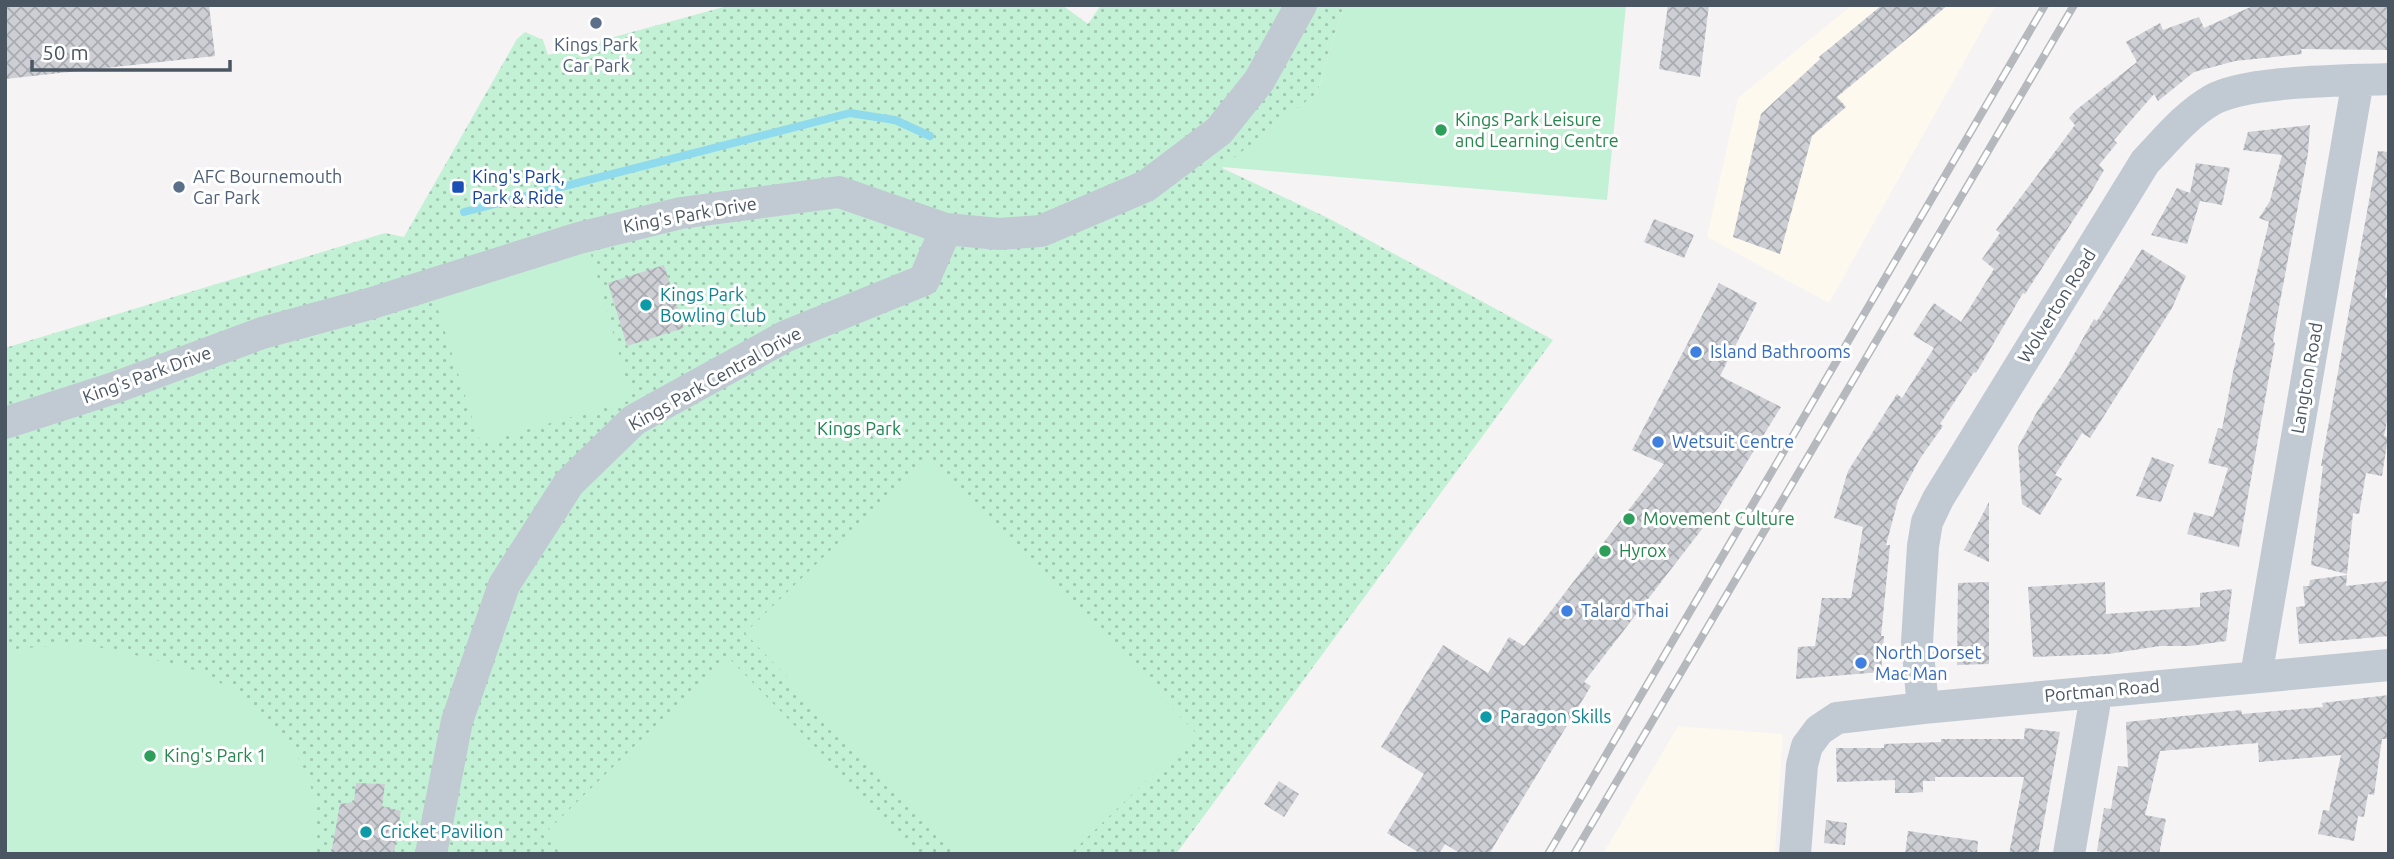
<svg xmlns="http://www.w3.org/2000/svg" width="2394" height="859" viewBox="0 0 2394 859" font-family="Ubuntu,sans-serif">
<defs>
<pattern id="park-dots" width="8" height="8" patternUnits="userSpaceOnUse" patternTransform="scale(1.75)"><rect width="8" height="8" fill="#c3f1d5"/><path d="M2 2h.1M6 6h.1" fill="none" stroke="#a0c6b0" stroke-width="1.8" stroke-linecap="round"/></pattern>
<pattern id="building-cross-hatch" width="8" height="8" patternUnits="userSpaceOnUse" patternTransform="scale(1.75)"><rect width="8" height="8" fill="#cdcfd5"/><path d="M0 0l8 8M0 8l8-8" fill="none" stroke="#a8abb0"/></pattern>
</defs>
<rect width="100%" height="100%" fill="#f5f3f3"/>
<path fill="#fdf9ef" d="M1852 5H1996L1829 303 1707 237 1738 98Z
M1678 726 1783 734 1775 854H1603Z"/>
<path fill="url(#park-dots)" d="M731 5H1062L1088 24 1101 5H1344L1317 93 1222 168 1328 218 1553 340 1176 854H5V348L385 233 404 237 517 39 525 32 543 40 548 55Z"/>
<path fill="#c3f1d5" d="M1344 5H1626L1607 200 1222 167 1317 93Z
M590 251 632 400 480 443 435 300Z
M929 455 1196 733 1070 854H956L745 633Z
M71 644C100 646 127 653 155 660 167 663 180 665 191 669 245 689 304 742 314 800 318 818 315 836 314 854H5V650Z
M727 656 919 854H561L543 835Z"/>
<g fill="none" stroke-linecap="round" stroke-linejoin="round">
<path stroke="#90daee" stroke-width="8" d="M464 212 850 113 895 120 930 136"/>
</g>
<path fill="url(#building-cross-hatch)" d="M5 5H209L215 56 5 79Z
M1668 5H1709L1700 77 1659 69Z
M1882 5H1948L1837 97 1846 107 1812 136 1780 254 1733 237 1761 114 1820 59 1819 57Z
M2255 5H2389V50L2301 49 2302 54 2235 61 2194 72 2158 101 2154 94 2114 140 2117 143 2099 165 2104 170 2089 196 2025 294 2023 293 1976 373 1974 372 1940 424 1943 426 1919 460 1898 500 1886 545H1890L1881 636H1884L1881 672 1796 679 1798 647 1815 646 1822 598H1851L1863 527 1834 518 1848 471 1897 394 1902 398 1934 348 1913 335 1934 303 1961 322 1994 269 1982 259 2000 233 1996 230 2075 125 2069 118 2076 110 2137 62 2126 42 2160 23 2163 30 2199 17 2204 28Z
M2310 125 2308 153 2278 312 2273 342 2275 343 2239 547 2187 534 2194 512 2213 517 2228 468 2208 463 2218 428 2222 429 2233 372 2269 222 2259 218 2270 201 2282 155 2243 150 2248 132Z
M2378 151 2389 152V275L2385 297 2389 298V411L2384 436 2388 437 2382 476 2366 473 2359 514 2353 513 2347 574 2311 565 2323 466H2321Z
M2196 163 2230 168 2222 205 2200 201 2187 244 2151 235 2177 188 2190 193Z
M1654 219 1694 235 1684 258 1644 242Z
M2142 249 2186 276 2172 308 2090 438 2082 433 2055 475 2062 479 2040 515 2022 504 2018 447 2038 410 2064 372 2094 319 2097 321Z
M664 265 684 328 627 346 608 283Z
M1719 283 1757 303 1720 376 1781 407 1719 507 1584 682 1591 686 1489 854H1461L1445 844 1439 854H1421L1387 833 1424 774 1381 747 1443 645 1488 673 1509 637 1524 646 1664 464 1632 450Z
M2152 457 2174 465 2161 502 2136 496Z
M1989 502V562L1964 550Z
M2347 575 2346 586 2389 581V636L2299 644 2296 607 2305 606 2303 586H2309L2310 580Z
M1989 582V664L1957 665 1958 583Z
M2105 582 2106 614 2200 607V593L2232 589 2226 641 2190 646H2160L2108 654 2033 657 2028 587Z
M2389 695V739H2382L2374 795 2368 794 2364 817 2358 816 2354 841 2318 834 2323 810 2329 811 2341 755 2259 762 2258 743 2160 751 2145 815 2166 819 2159 854H2112L2097 851 2104 808 2111 809 2118 766 2128 767 2126 722 2241 710 2242 714 2323 707 2322 703Z
M2025 728 2060 732 2038 854H2009L2024 777H1935V781H1923V792L1911 793H1895V780L1837 782 1836 748H1884V744L1941 742V739H2024Z
M1279 781 1299 794 1284 817 1264 804Z
M356 783 385 784 382 806 401 811 394 854H331L340 804 354 802Z
M1826 820 1847 823 1845 845 1824 843Z
M1908 831 1978 841 1977 854H1905Z"/>
<g fill="none" stroke-linecap="round" stroke-linejoin="round">
<path stroke="#c1cad2" stroke-width="32" d="M5 423 114 388 262 333 369 304 579 238 681 213 839 192 946 229 999 234 1041 231 1146 186 1219 131 1259 81 1301 5
M2256 676 2358 80
M1923 708 1917 642 1923 546 1927 522 1938 499 2145 162C2166 140 2186 115 2212 100 2247 80 2346 81 2389 79
M431 854 457 721 504 585 569 483 634 420 786 336 924 280 946 229
M1795 854 1802 765 1807 746 1819 730 1837 718 1923 708 2389 665
M2069 854 2094 707 2092 692"/>
<g stroke="#b5b8bd" stroke-width="8">
<path id="rail" d="M1548 854 2045 5
M1574 854 2074 5"/>
</g>
<use href="#rail" stroke="#fff" stroke-width="5" stroke-dasharray="16" stroke-linecap="butt"/>
</g>
<g fill="#5c6f8a" stroke="#fff" stroke-width="2.5">
<circle cx="596" cy="23" r="7"/>
<circle cx="179" cy="187" r="7"/>
</g>
<g fill="#2e9e5b" stroke="#fff" stroke-width="2.5">
<circle cx="1441" cy="130" r="7"/>
<circle cx="1629" cy="519" r="7"/>
<circle cx="1605" cy="551" r="7"/>
<circle cx="150" cy="756" r="7"/>
</g>
<rect fill="#1a4fb4" stroke="#fff" stroke-width="2.5" x="451" y="180" width="14" height="14" rx="3.5"/>
<g fill="#0f9aa8" stroke="#fff" stroke-width="2.5">
<circle cx="646" cy="305" r="7"/>
<circle cx="1486" cy="717" r="7"/>
<circle cx="366" cy="832" r="7"/>
</g>
<g fill="#3f7fe0" stroke="#fff" stroke-width="2.5">
<circle cx="1696" cy="352" r="7"/>
<circle cx="1658" cy="442" r="7"/>
<circle cx="1567" cy="611" r="7"/>
<circle cx="1861" cy="663" r="7"/>
</g>
<g text-anchor="middle" stroke-width="6" stroke-linejoin="round" paint-order="stroke">
<g font-size="18" fill="#4e5e75" stroke="#fff">
<text x="596" y="51">Kings Park<tspan x="596" dy="21">Car Park</tspan></text>
<text x="193" y="183" text-anchor="start">AFC Bournemouth<tspan x="193" dy="21">Car Park</tspan></text>
</g>
<g font-size="18" fill="#27864d" stroke="#fff" text-anchor="start">
<text x="1455" y="126">Kings Park Leisure<tspan x="1455" dy="21">and Learning Centre</tspan></text>
<text x="1643" y="525">Movement Culture</text>
<text x="1619" y="557">Hyrox</text>
<text x="164" y="762">King's Park 1</text>
</g>
<g font-size="18" fill="#164399" stroke="#fff" text-anchor="start">
<text x="472" y="183">King's Park,<tspan x="472" dy="21">Park &amp; Ride</tspan></text>
</g>
<g font-size="18" fill="#4a5661" stroke="#fff">
<text transform="translate(690 215) rotate(-10)" y="6">King's Park Drive</text>
<text transform="translate(2057 306) rotate(-58)" y="6">Wolverton Road</text>
<text transform="translate(147 375) rotate(-20)" y="6">King's Park Drive</text>
<text transform="translate(2307 378) rotate(-80)" y="6">Langton Road</text>
<text transform="translate(715 379) rotate(-29)" y="6">Kings Park Central Drive</text>
<text transform="translate(2102 691) rotate(-5)" y="6">Portman Road</text>
</g>
<g font-size="18" fill="#0d838f" stroke="#fff" text-anchor="start">
<text x="660" y="301">Kings Park<tspan x="660" dy="21">Bowling Club</tspan></text>
<text x="1500" y="723">Paragon Skills</text>
<text x="380" y="838">Cricket Pavilion</text>
</g>
<g font-size="18" fill="#366cbe" stroke="#fff" text-anchor="start">
<text x="1710" y="358">Island Bathrooms</text>
<text x="1672" y="448">Wetsuit Centre</text>
<text x="1581" y="617">Talard Thai</text>
<text x="1875" y="659">North Dorset<tspan x="1875" dy="21">Mac Man</tspan></text>
</g>
<g font-size="18" fill="#17864f" stroke="#fff">
<text x="859" y="435">Kings Park</text>
</g>
</g>
<rect width="2394" height="859" fill="none" stroke="#4a5661" stroke-width="14"/>
<path d="M32 60v10h198v-10" fill="none" stroke="#4a5661" stroke-width="3.5"/>
<text x="42" y="60" font-size="21" fill="#4a5661" stroke="#ffffff" stroke-width="5" paint-order="stroke">50 m</text>
</svg>
